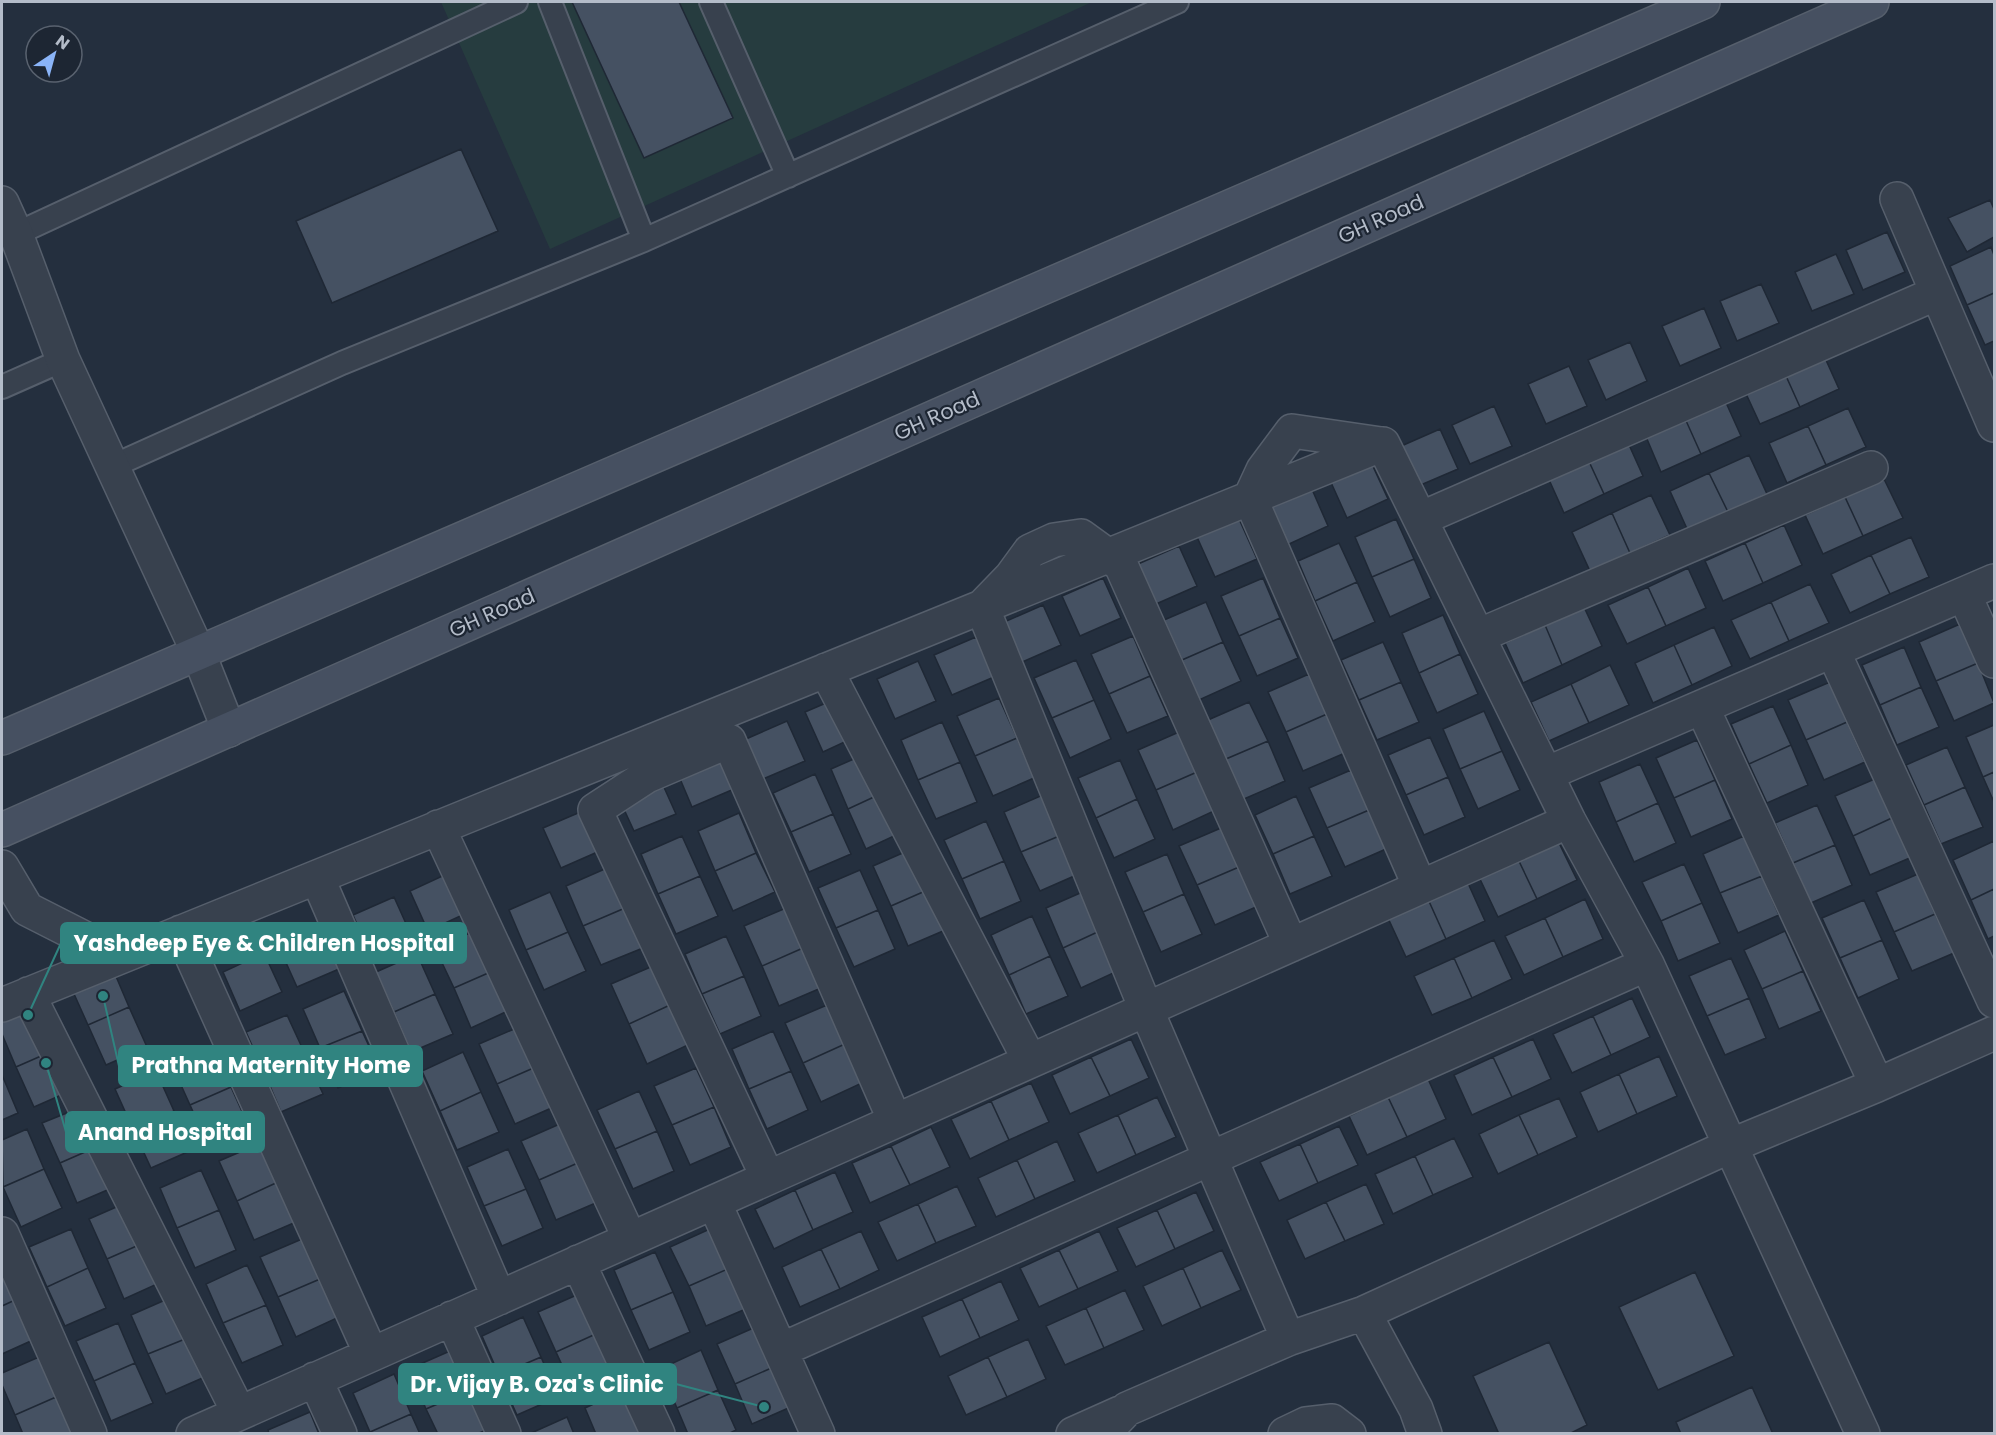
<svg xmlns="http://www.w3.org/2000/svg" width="1996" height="1435" viewBox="0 0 1996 1435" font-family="Poppins,sans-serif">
<rect width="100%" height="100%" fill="#242f3e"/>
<path fill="#263c3f" d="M441 2H1092L550 249Z"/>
<path fill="#455162" stroke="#1f2835" stroke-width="1.5" d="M572 2H679L733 118 644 158Z
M461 149 498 231 332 303 296 221Z
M1990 200 1994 209V237L1967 252 1948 218Z
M1887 232 1905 272 1863 290 1846 250Z
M1991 247 1994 255V293L1967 305 1950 266Z
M1836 254 1854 294 1812 311 1795 272Z
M1761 284 1779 323 1737 341 1720 301Z
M1994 293V341L1985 345 1967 305Z
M1704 308 1721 348 1680 366 1662 326Z
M1630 342 1647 381 1606 400 1588 360Z
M1821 349 1839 389 1800 407 1782 367Z
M1569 366 1587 406 1546 424 1528 384Z
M1782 367 1800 407 1760 424 1742 385Z
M1723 396 1741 436 1701 454 1683 414Z
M1494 406 1512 446 1470 464 1452 425Z
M1848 408 1866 447 1826 465 1808 426Z
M1683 414 1701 454 1661 472 1644 432Z
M1808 426 1826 465 1787 483 1769 443Z
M1440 429 1458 469 1416 487 1399 447Z
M1625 436 1643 476 1604 494 1586 455Z
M1586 455 1604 494 1564 513 1546 473Z
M1749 455 1767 494 1728 512 1709 473Z
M1370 460 1388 499 1347 518 1329 478Z
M1709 473 1728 512 1688 531 1670 491Z
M1884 479 1903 518 1863 536 1845 497Z
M1311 487 1328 526 1287 545 1269 505Z
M1651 495 1670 535 1630 553 1612 513Z
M1845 497 1863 536 1823 554 1805 515Z
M1612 513 1630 553 1590 571 1572 532Z
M1239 519 1257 559 1215 577 1197 537Z
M1396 519 1414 559 1372 577 1355 537Z
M1784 525 1802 565 1763 583 1745 543Z
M1911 537 1929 577 1890 594 1871 555Z
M1339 543 1357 582 1315 601 1298 561Z
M1745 543 1763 583 1723 601 1705 561Z
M1179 546 1197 586 1156 604 1138 564Z
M1871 555 1890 594 1850 613 1831 574Z
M1414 559 1431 598 1390 617 1372 577Z
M1688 568 1706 608 1666 626 1648 587Z
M1103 578 1121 618 1080 636 1062 596Z
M1263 578 1280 618 1239 636 1221 596Z
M1357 582 1375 622 1333 641 1315 601Z
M1810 584 1829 623 1789 641 1771 602Z
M1648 587 1666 626 1627 644 1608 605Z
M1206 602 1223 642 1182 660 1164 620Z
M1771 602 1789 641 1750 659 1731 620Z
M1043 605 1061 645 1020 663 1002 623Z
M1584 607 1602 646 1562 665 1545 625Z
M1443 615 1460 654 1419 673 1402 633Z
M1280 618 1298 658 1257 676 1239 636Z
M1960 624 1978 663 1936 681 1919 642Z
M1545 625 1562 665 1523 683 1505 643Z
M1714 627 1732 666 1692 685 1674 645Z
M1133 636 1150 676 1109 694 1091 654Z
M976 637 994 677 952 695 934 655Z
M1223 642 1241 681 1199 700 1182 660Z
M1383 642 1401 682 1359 700 1341 660Z
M1674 645 1692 685 1653 703 1635 663Z
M1904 647 1921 687 1880 705 1862 665Z
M1460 654 1478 694 1437 713 1419 673Z
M1076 660 1094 700 1052 718 1034 678Z
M918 661 936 701 895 719 877 679Z
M1978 663 1994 703 1954 721 1936 681Z
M1610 665 1629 705 1589 723 1571 684Z
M1309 674 1327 714 1286 732 1268 692Z
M1150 676 1168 716 1127 733 1109 694Z
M1401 682 1419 722 1377 740 1359 700Z
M1830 682 1847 722 1806 740 1788 700Z
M1571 684 1589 723 1549 741 1531 702Z
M1921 687 1939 727 1897 745 1880 705Z
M847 694 864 733 823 752 805 712Z
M999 698 1017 738 975 756 957 716Z
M1094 700 1111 739 1070 758 1052 718Z
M1249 702 1268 741 1226 759 1208 720Z
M1773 706 1791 745 1749 764 1731 724Z
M1484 711 1502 751 1460 769 1443 729Z
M1327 714 1345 753 1303 771 1286 732Z
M787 721 805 761 763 779 746 739Z
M942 722 960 762 918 780 901 740Z
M1847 722 1865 762 1824 780 1806 740Z
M1994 725V772L1983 777 1966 737Z
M1179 732 1197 772 1156 790 1138 750Z
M1430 737 1448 777 1406 795 1388 755Z
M1017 738 1034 778 993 796 975 756Z
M1697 740 1715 780 1674 798 1656 758Z
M1268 741 1285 781 1244 799 1226 759Z
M1791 745 1808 785 1767 803 1749 764Z
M1947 747 1965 787 1924 805 1906 765Z
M716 749 734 789 692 807 675 767Z
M872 751 889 790 848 809 831 769Z
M1502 751 1520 790 1478 809 1460 769Z
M1120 760 1137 799 1096 818 1078 778Z
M960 762 977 802 936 819 918 780Z
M1640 764 1658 803 1616 822 1599 782Z
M1351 770 1369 810 1327 828 1309 788Z
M1197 772 1214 811 1173 830 1156 790Z
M1994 772V802L1983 777Z
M658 774 676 814 634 831 616 792Z
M815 774 833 814 791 832 773 793Z
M1448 777 1465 817 1424 835 1406 795Z
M1877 778 1894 817 1853 836 1835 796Z
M1715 780 1732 819 1691 837 1674 798Z
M1965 787 1983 827 1941 844 1924 805Z
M889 790 907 830 866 849 848 809Z
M1045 794 1064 834 1021 852 1004 812Z
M1296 796 1314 836 1273 854 1255 815Z
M1137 799 1155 839 1114 858 1096 818Z
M1658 803 1676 843 1634 862 1616 822Z
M1817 805 1835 845 1793 863 1775 823Z
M585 810 602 850 561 868 543 828Z
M1369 810 1386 849 1345 867 1327 828Z
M739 813 756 853 715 871 698 831Z
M833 814 851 854 809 872 791 832Z
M1894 817 1912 857 1870 875 1853 836Z
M986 821 1004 861 962 879 944 840Z
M1221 828 1239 867 1197 885 1179 846Z
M1064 834 1081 873 1040 891 1021 852Z
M682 836 700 876 658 894 641 854Z
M1314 836 1332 876 1290 894 1273 854Z
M1744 836 1762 876 1720 893 1703 854Z
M1558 841 1577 880 1537 899 1518 859Z
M1994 841V889L1971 900 1953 860Z
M1835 845 1852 885 1811 903 1793 863Z
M914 848 932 888 891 906 873 866Z
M756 853 775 892 733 911 715 871Z
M1167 854 1184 894 1143 912 1125 872Z
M1518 859 1537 899 1498 917 1479 877Z
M1004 861 1021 901 980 919 962 879Z
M1684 864 1702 903 1661 921 1642 882Z
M1239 867 1256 907 1215 925 1197 885Z
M607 868 625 908 583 926 566 886Z
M860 870 878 910 836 928 818 888Z
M451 872 469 912 428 931 410 891Z
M1918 874 1935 914 1894 932 1876 892Z
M700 876 718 916 676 934 658 894Z
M1762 876 1779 915 1738 933 1720 893Z
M1467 881 1485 921 1446 939 1428 899Z
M932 888 950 928 908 946 891 906Z
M1994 889V936L1988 939 1971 900Z
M1087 890 1104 929 1063 948 1046 908Z
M550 892 568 932 526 950 509 910Z
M1184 894 1202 934 1161 952 1143 912Z
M394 897 412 937 370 954 353 915Z
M1428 899 1446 939 1406 957 1388 918Z
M1585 899 1603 939 1563 957 1545 918Z
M1864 900 1882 940 1840 958 1822 918Z
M1702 903 1720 943 1678 961 1661 921Z
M625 908 643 948 601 965 583 926Z
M786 908 803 948 762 966 744 926Z
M878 910 895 949 854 967 836 928Z
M1935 914 1954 953 1912 971 1894 932Z
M1032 916 1050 956 1009 975 991 935Z
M1545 918 1563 957 1524 975 1505 936Z
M321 929 339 969 297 987 279 947Z
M1104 929 1122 969 1081 988 1063 948Z
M477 930 495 970 454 988 435 948Z
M1785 931 1803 971 1762 989 1744 950Z
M568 932 586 971 544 990 526 950Z
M726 936 744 976 702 994 685 954Z
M1494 940 1512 979 1472 998 1454 958Z
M1882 940 1899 979 1858 998 1840 958Z
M803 948 821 988 779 1006 762 966Z
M264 953 282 992 240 1011 223 972Z
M417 954 435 994 394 1012 376 972Z
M1050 956 1068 996 1026 1014 1009 975Z
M1454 958 1472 998 1432 1015 1414 976Z
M1731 958 1749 998 1707 1016 1689 976Z
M653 966 670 1005 629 1024 611 984Z
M112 967 129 1007 88 1025 70 985Z
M495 970 512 1009 471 1028 454 988Z
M1803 971 1821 1011 1779 1029 1762 989Z
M744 976 761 1016 720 1034 702 994Z
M344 991 362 1031 320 1048 303 1009Z
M435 994 453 1034 411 1052 394 1012Z
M1632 998 1650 1037 1611 1055 1593 1016Z
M1749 998 1766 1038 1725 1055 1707 1016Z
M36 1000 57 1049 16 1067 2 1034V1014Z
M670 1005 688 1045 647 1064 629 1024Z
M827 1005 845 1044 803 1063 785 1023Z
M129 1007 147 1047 106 1065 88 1025Z
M287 1015 305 1054 264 1072 246 1032Z
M1593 1016 1611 1055 1572 1073 1553 1034Z
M521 1026 538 1066 497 1084 479 1044Z
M362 1031 380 1070 338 1088 320 1048Z
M773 1031 791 1071 749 1089 732 1049Z
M1131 1039 1149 1078 1110 1096 1091 1057Z
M1533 1039 1551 1079 1512 1097 1493 1057Z
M845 1044 862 1083 821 1102 803 1063Z
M214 1047 231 1087 190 1105 172 1065Z
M57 1049 75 1089 34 1107 16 1067Z
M463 1052 481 1092 440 1111 422 1071Z
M305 1054 323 1094 281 1112 264 1072Z
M1659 1056 1677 1096 1637 1114 1619 1074Z
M1091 1057 1110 1096 1070 1114 1052 1075Z
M1493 1057 1512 1097 1472 1115 1454 1075Z
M538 1066 556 1106 515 1124 497 1084Z
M696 1068 714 1107 672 1125 654 1086Z
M156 1071 174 1111 133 1129 115 1089Z
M791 1071 808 1110 767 1129 749 1089Z
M1619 1074 1637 1114 1598 1132 1580 1092Z
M2 1075 18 1113 2 1120Z
M1428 1079 1446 1119 1407 1137 1388 1097Z
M1031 1083 1049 1122 1009 1140 991 1101Z
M231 1087 249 1127 208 1145 190 1105Z
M639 1091 657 1131 615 1149 597 1110Z
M481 1092 499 1132 457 1150 440 1111Z
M1157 1097 1176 1137 1136 1155 1118 1115Z
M1388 1097 1407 1137 1367 1155 1349 1116Z
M1559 1098 1577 1137 1538 1155 1519 1115Z
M991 1101 1009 1140 970 1159 951 1119Z
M84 1106 101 1145 60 1163 42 1123Z
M714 1107 731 1147 690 1165 672 1125Z
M174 1111 192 1150 151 1168 133 1129Z
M1118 1115 1136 1155 1097 1173 1078 1133Z
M1519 1115 1538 1155 1498 1174 1479 1134Z
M562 1123 580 1162 539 1180 521 1141Z
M1339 1126 1358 1165 1318 1183 1300 1144Z
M931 1127 950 1167 910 1185 891 1146Z
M27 1129 44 1169 3 1187 2 1140Z
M657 1131 674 1171 633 1189 615 1149Z
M1454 1138 1473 1177 1433 1195 1415 1156Z
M1057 1141 1075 1181 1035 1199 1017 1160Z
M261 1143 278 1182 237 1201 219 1161Z
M1300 1144 1318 1183 1279 1201 1260 1162Z
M101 1145 119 1185 77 1203 60 1163Z
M891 1146 910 1185 870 1203 852 1163Z
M508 1149 526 1189 484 1206 467 1167Z
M1415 1156 1433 1195 1393 1214 1375 1174Z
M1017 1160 1035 1199 996 1217 978 1178Z
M580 1162 598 1202 556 1220 539 1180Z
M44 1169 62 1208 21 1227 3 1187Z
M201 1170 219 1210 177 1228 160 1188Z
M835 1172 853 1212 813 1230 795 1190Z
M278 1182 296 1222 254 1240 237 1201Z
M1366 1184 1384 1224 1345 1241 1326 1202Z
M957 1186 976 1226 936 1243 918 1204Z
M526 1189 543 1228 502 1246 484 1206Z
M795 1190 813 1230 774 1249 755 1209Z
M1196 1192 1214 1231 1175 1249 1157 1210Z
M130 1201 148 1241 107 1259 89 1219Z
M1326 1202 1345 1241 1305 1259 1287 1220Z
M918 1204 936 1243 897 1261 878 1222Z
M219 1210 236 1250 195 1268 177 1228Z
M1157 1210 1175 1249 1136 1267 1117 1228Z
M712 1228 730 1268 689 1286 670 1247Z
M71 1229 88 1268 47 1287 29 1247Z
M861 1231 879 1270 840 1289 821 1249Z
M1099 1231 1118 1271 1078 1289 1059 1250Z
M302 1239 320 1279 278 1297 260 1257Z
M148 1241 166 1280 124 1299 107 1259Z
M821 1249 840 1289 800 1307 782 1267Z
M1059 1250 1078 1289 1039 1307 1020 1268Z
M1222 1250 1241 1290 1201 1308 1183 1268Z
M655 1252 673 1292 631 1310 614 1270Z
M247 1265 266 1305 223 1323 206 1284Z
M88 1268 106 1308 65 1326 47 1287Z
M730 1268 748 1308 706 1326 689 1286Z
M1183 1268 1201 1308 1162 1326 1143 1286Z
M2 1270 15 1300 2 1306Z
M1695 1272 1734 1356 1658 1390 1619 1307Z
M320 1279 337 1318 296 1337 278 1297Z
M1001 1281 1019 1320 980 1338 962 1299Z
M1125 1290 1144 1330 1104 1348 1086 1308Z
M673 1292 690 1332 649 1350 631 1310Z
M579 1294 598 1333 556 1352 538 1312Z
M172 1297 190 1337 148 1354 131 1315Z
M962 1299 980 1338 940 1357 922 1317Z
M15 1300 33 1340 2 1354V1306Z
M266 1305 283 1345 242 1363 223 1323Z
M1086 1308 1104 1348 1065 1365 1046 1326Z
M523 1317 541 1357 499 1375 482 1336Z
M118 1323 135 1363 94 1381 76 1341Z
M758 1326 776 1366 735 1384 717 1344Z
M598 1333 616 1373 574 1391 556 1352Z
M190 1337 207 1376 166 1394 148 1354Z
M1028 1339 1046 1379 1007 1397 988 1357Z
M1549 1342 1587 1425 1569 1434H1499L1473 1376Z
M701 1350 718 1390 677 1408 660 1369Z
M450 1351 468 1391 426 1409 409 1369Z
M39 1357 56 1397 15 1415 2 1385V1373Z
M541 1357 558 1397 517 1415 499 1375Z
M988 1357 1007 1397 966 1415 948 1376Z
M135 1363 153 1403 111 1421 94 1381Z
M776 1366 793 1406 752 1424 735 1384Z
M394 1374 411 1414 370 1432 353 1393Z
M1752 1387 1773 1434H1681L1676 1422Z
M626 1389 644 1429 635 1434H596L585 1408Z
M718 1390 736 1430 728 1434H688L677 1408Z
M468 1391 486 1430 477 1434H438L426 1409Z
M56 1397 73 1434H23L15 1415Z
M310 1412 319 1434H269L268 1430Z
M411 1414 420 1434H370V1432Z
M567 1417 574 1434H529Z"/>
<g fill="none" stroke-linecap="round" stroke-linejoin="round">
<g stroke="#565f6c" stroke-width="26">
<path id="lane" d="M550 2 644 240
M711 2 788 176
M16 234 516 2
M2 387 63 360
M113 466 342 363 644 240 1177 2"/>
</g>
<g stroke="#565f6c" stroke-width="36">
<path id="street" d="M1897 199 1994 425
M2 203 16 234 63 360 198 652 229 730
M1381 444 1292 431 1263 470 1250 498 1420 887
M1383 444 1569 821 1647 964
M1420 519 1937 293
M1964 594 1994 661
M1478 636 1871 468
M1833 651 1994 1001
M826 670 1030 1061
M1702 707 1877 1085
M1546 774 1994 581
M438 827 630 1239
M2 867 27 909 86 939 133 951
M317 877 499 1298
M181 932 371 1354
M28 994 239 1413
M2 1005 1383 444
M768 1178 595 810 647 776 729 741 895 1121
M2 1234 90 1434
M578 1262 658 1434
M1364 1313 1416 1409 1425 1434
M452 1318 504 1434
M1288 1339 1146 1009 982 607 1011 577 1030 551 1054 540 1081 536 1121 565 1291 945
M781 1350 1647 964 1863 1434
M315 1379 340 1434
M193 1434 714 1202
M818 1434 714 1202 1569 821
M1073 1434 1120 1413
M1103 1434 1127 1409 1288 1339 1364 1313 1730 1146 1877 1085 1994 1033
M1285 1434 1306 1424 1332 1421 1349 1434"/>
</g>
<g stroke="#565f6c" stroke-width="36">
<path id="secondary" d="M2 738 1703 2
M2 830 1872 2"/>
</g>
<use href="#lane" stroke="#38414e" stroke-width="22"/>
<use href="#street" stroke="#38414e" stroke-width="33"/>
<use href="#secondary" stroke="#465061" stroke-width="33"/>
</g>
<g text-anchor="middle" stroke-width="4.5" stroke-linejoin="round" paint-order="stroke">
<g font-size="21" fill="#b4bcc9" stroke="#1d2633">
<text transform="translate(1381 219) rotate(-24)" y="7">GH Road</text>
<text transform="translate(937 416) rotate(-24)" y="7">GH Road</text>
<text transform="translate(492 613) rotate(-24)" y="7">GH Road</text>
</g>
</g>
<path fill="none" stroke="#308480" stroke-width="2" d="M28 1015L61 943M103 996L119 1066M46 1063L66 1132M764 1407L676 1384"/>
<g fill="#308480" stroke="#1d2633" stroke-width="2">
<circle cx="28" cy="1015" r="6"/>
<circle cx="103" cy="996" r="6"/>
<circle cx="46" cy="1063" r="6"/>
<circle cx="764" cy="1407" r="6"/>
</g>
<g fill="#308480" stroke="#308480" stroke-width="2">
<rect x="61" y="923" width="405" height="40" rx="6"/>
<rect x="119" y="1046" width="303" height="40" rx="6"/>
<rect x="66" y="1112" width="198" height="40" rx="6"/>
<rect x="399" y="1364" width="277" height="40" rx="6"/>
</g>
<g font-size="22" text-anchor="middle" font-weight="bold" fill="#fff">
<text x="264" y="951">Yashdeep Eye &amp; Children Hospital</text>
<text x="271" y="1073">Prathna Maternity Home</text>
<text x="165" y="1140">Anand Hospital</text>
<text x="537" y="1392">Dr. Vijay B. Oza's Clinic</text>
</g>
<rect width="1996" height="1435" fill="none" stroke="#b4bcc9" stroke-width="6"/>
<g transform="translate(54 54) rotate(36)"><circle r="28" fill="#1d2633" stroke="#59626f" stroke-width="1.5"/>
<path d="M0-4.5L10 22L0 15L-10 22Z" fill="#8ab4f8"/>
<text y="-9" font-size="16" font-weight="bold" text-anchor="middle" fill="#b4bcc9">N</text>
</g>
</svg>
